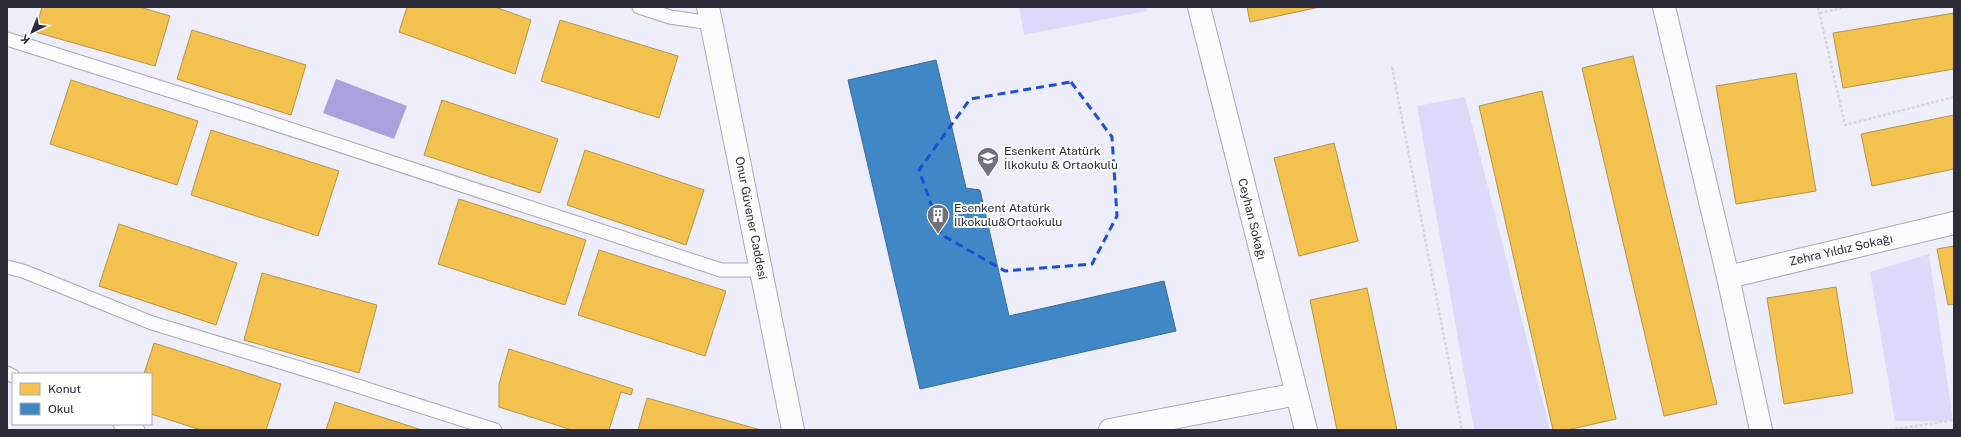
<svg xmlns="http://www.w3.org/2000/svg" width="1961" height="437" viewBox="0 0 1961 437" font-family="'Public Sans',sans-serif">
<rect width="100%" height="100%" fill="#eeeefa"/>
<path fill="#dcdafb" d="M1019 7H1146L1147 11 1024 35Z
M1465 97 1550 430H1474L1417 106Z
M1929 254 1953 421H1895L1870 272Z"/>
<path fill="#a9a0dd" d="M336 79 407 106 394 139 323 113Z"/>
<path fill="#f2c14e" stroke="#b79448" d="M42 7H140L170 16 155 66 35 32Z
M407 7H495L531 20 515 74 399 32Z
M1247 7H1320L1250 22Z
M1954 13V69L1843 88 1833 33Z
M560 20 678 56 659 118 541 81Z
M192 30 306 65 291 115 177 79Z
M1633 56 1717 404 1664 416 1582 68Z
M1796 73 1816 191 1736 204 1716 86Z
M71 80 198 121 177 185 50 144Z
M1542 91 1616 419 1567 430H1553L1479 106Z
M442 100 558 139 540 193 424 155Z
M1954 115V169L1872 186 1861 134Z
M211 130 339 171 318 236 191 195Z
M1334 143 1358 241 1299 256 1274 158Z
M585 150 704 190 686 245 567 205Z
M459 199 586 240 565 305 438 264Z
M119 224 237 263 216 325 99 286Z
M1954 246V304L1948 305 1937 249Z
M599 250 726 291 705 356 578 315Z
M262 273 377 305 359 373 244 340Z
M1836 287 1853 393 1784 404 1767 298Z
M1367 288 1397 430H1337L1310 300Z
M154 343 281 384 266 430H201L151 414V374H144Z
M509 349 633 389 631 395 621 392 609 430H572L499 407V384Z
M647 398 761 430H638Z
M335 402 422 430H326Z"/>
<path fill="#3f88c5" stroke="#3a6c9b" d="M936 60 966 188 980 190 1009 316 1164 281 1176 331 920 389 848 80Z"/>
<g fill="none" stroke-linecap="round" stroke-linejoin="round">
<g stroke="#a9a9b5" stroke-width="15">
<path id="lane" d="M639 7 670 17 711 23
M7 39 244 114 721 270H761
M7 267 23 271 152 323 326 376 495 430
M7 373 13 376
M120 424 138 430"/>
</g>
<g stroke="#a9a9b5" stroke-width="24">
<path id="street" d="M1199 7 1306 430
M1664 7 1728 277 1761 430
M1728 277 1954 223
M1110 430 1297 394"/>
</g>
<g stroke="#a9a9b5" stroke-width="24">
<path id="secondary" d="M708 7 793 430"/>
</g>
<path stroke="#d6d6da" stroke-width="2.5" stroke-dasharray="3 2" stroke-linecap="butt" d="M1818 7 1845 125 1954 97
M1820 13 1847 7
M1392 67 1462 430
M1890 430 1954 420"/>
<use href="#lane" stroke="#fcfcfe" stroke-width="13"/>
<use href="#street" stroke="#fcfcfe" stroke-width="22"/>
<use href="#secondary" stroke="#fcfcfe" stroke-width="22"/>
</g>
<path fill="none" stroke="#1d4ed8" stroke-width="3" stroke-dasharray="8 5" stroke-linejoin="round" d="M1071 82 1112 137 1117 216 1092 264 1005 271 942 235 919 170 970 99Z"/>
<defs>
<g id="school-pin" transform="scale(1.15)"><path d="M0 17L-7.5 6A9.5 9.5 0 1 1 7.5 6Z" fill="#71707d" stroke="#fff"/><path d="M0-5L7-2L0 1L-7-2ZM-4 1L0 2.5L4 1V4Q0 6-4 4Z" fill="#fff"/></g>
<g id="building-pin" transform="scale(1.15)"><path d="M0 17L-7.5 6A9.5 9.5 0 1 1 7.5 6Z" fill="#71707d" stroke="#fff"/><path d="M-4-6H4V6H1V3H-1V6H-4ZM-2.5-4.3h1.7v1.8h-1.7ZM.8-4.3h1.7v1.8H.8ZM-2.5-1h1.7V.8h-1.7ZM.8-1h1.7V.8H.8Z" fill="#fff"/></g>
</defs>
<g fill-rule="evenodd">
<use href="#school-pin" x="988" y="158"/>
<use href="#building-pin" x="938" y="215"/>
</g>
<g text-anchor="middle" stroke-width="4" stroke-linejoin="round" paint-order="stroke">
<g font-size="12" fill="#2d2c39" stroke="#fff" text-anchor="start">
<text x="1004" y="155">Esenkent Atatürk<tspan x="1004" dy="14">İlkokulu &amp; Ortaokulu</tspan></text>
<text x="954" y="212">Esenkent Atatürk<tspan x="954" dy="14">İlkokulu&amp;Ortaokulu</tspan></text>
</g>
<g font-size="12" fill="#2d2c39" stroke="#fff">
<text transform="translate(751 218) rotate(79)" y="4">Onur Güvener Caddesi</text>
<text transform="translate(1252 219) rotate(76)" y="4">Ceyhan Sokağı</text>
<text transform="translate(1841 250) rotate(-13)" y="4">Zehra Yıldız Sokağı</text>
</g>
</g>
<rect width="1961" height="437" fill="none" stroke="#2d2c39" stroke-width="16"/>
<rect x="12" y="373" width="140" height="52" fill="#ffffff" stroke="#ababb0"/>
<rect x="20" y="383" width="20" height="12" fill="#f2c14e" stroke="#ababb0"/>
<text x="48" y="393" font-size="12" fill="#2d2c39">Konut</text>
<rect x="20" y="403" width="20" height="12" fill="#3f88c5" stroke="#ababb0"/>
<text x="48" y="413" font-size="12" fill="#2d2c39">Okul</text>
<g transform="translate(32 32) rotate(223)" stroke="#ffffff" stroke-width="3" paint-order="stroke">
<path d="M0-3L7 15L0 10L-7 15Z" fill="#2d2c39"/>
<text y="-6" font-size="11" font-weight="bold" text-anchor="middle" fill="#2d2c39">K</text>
</g>
</svg>
